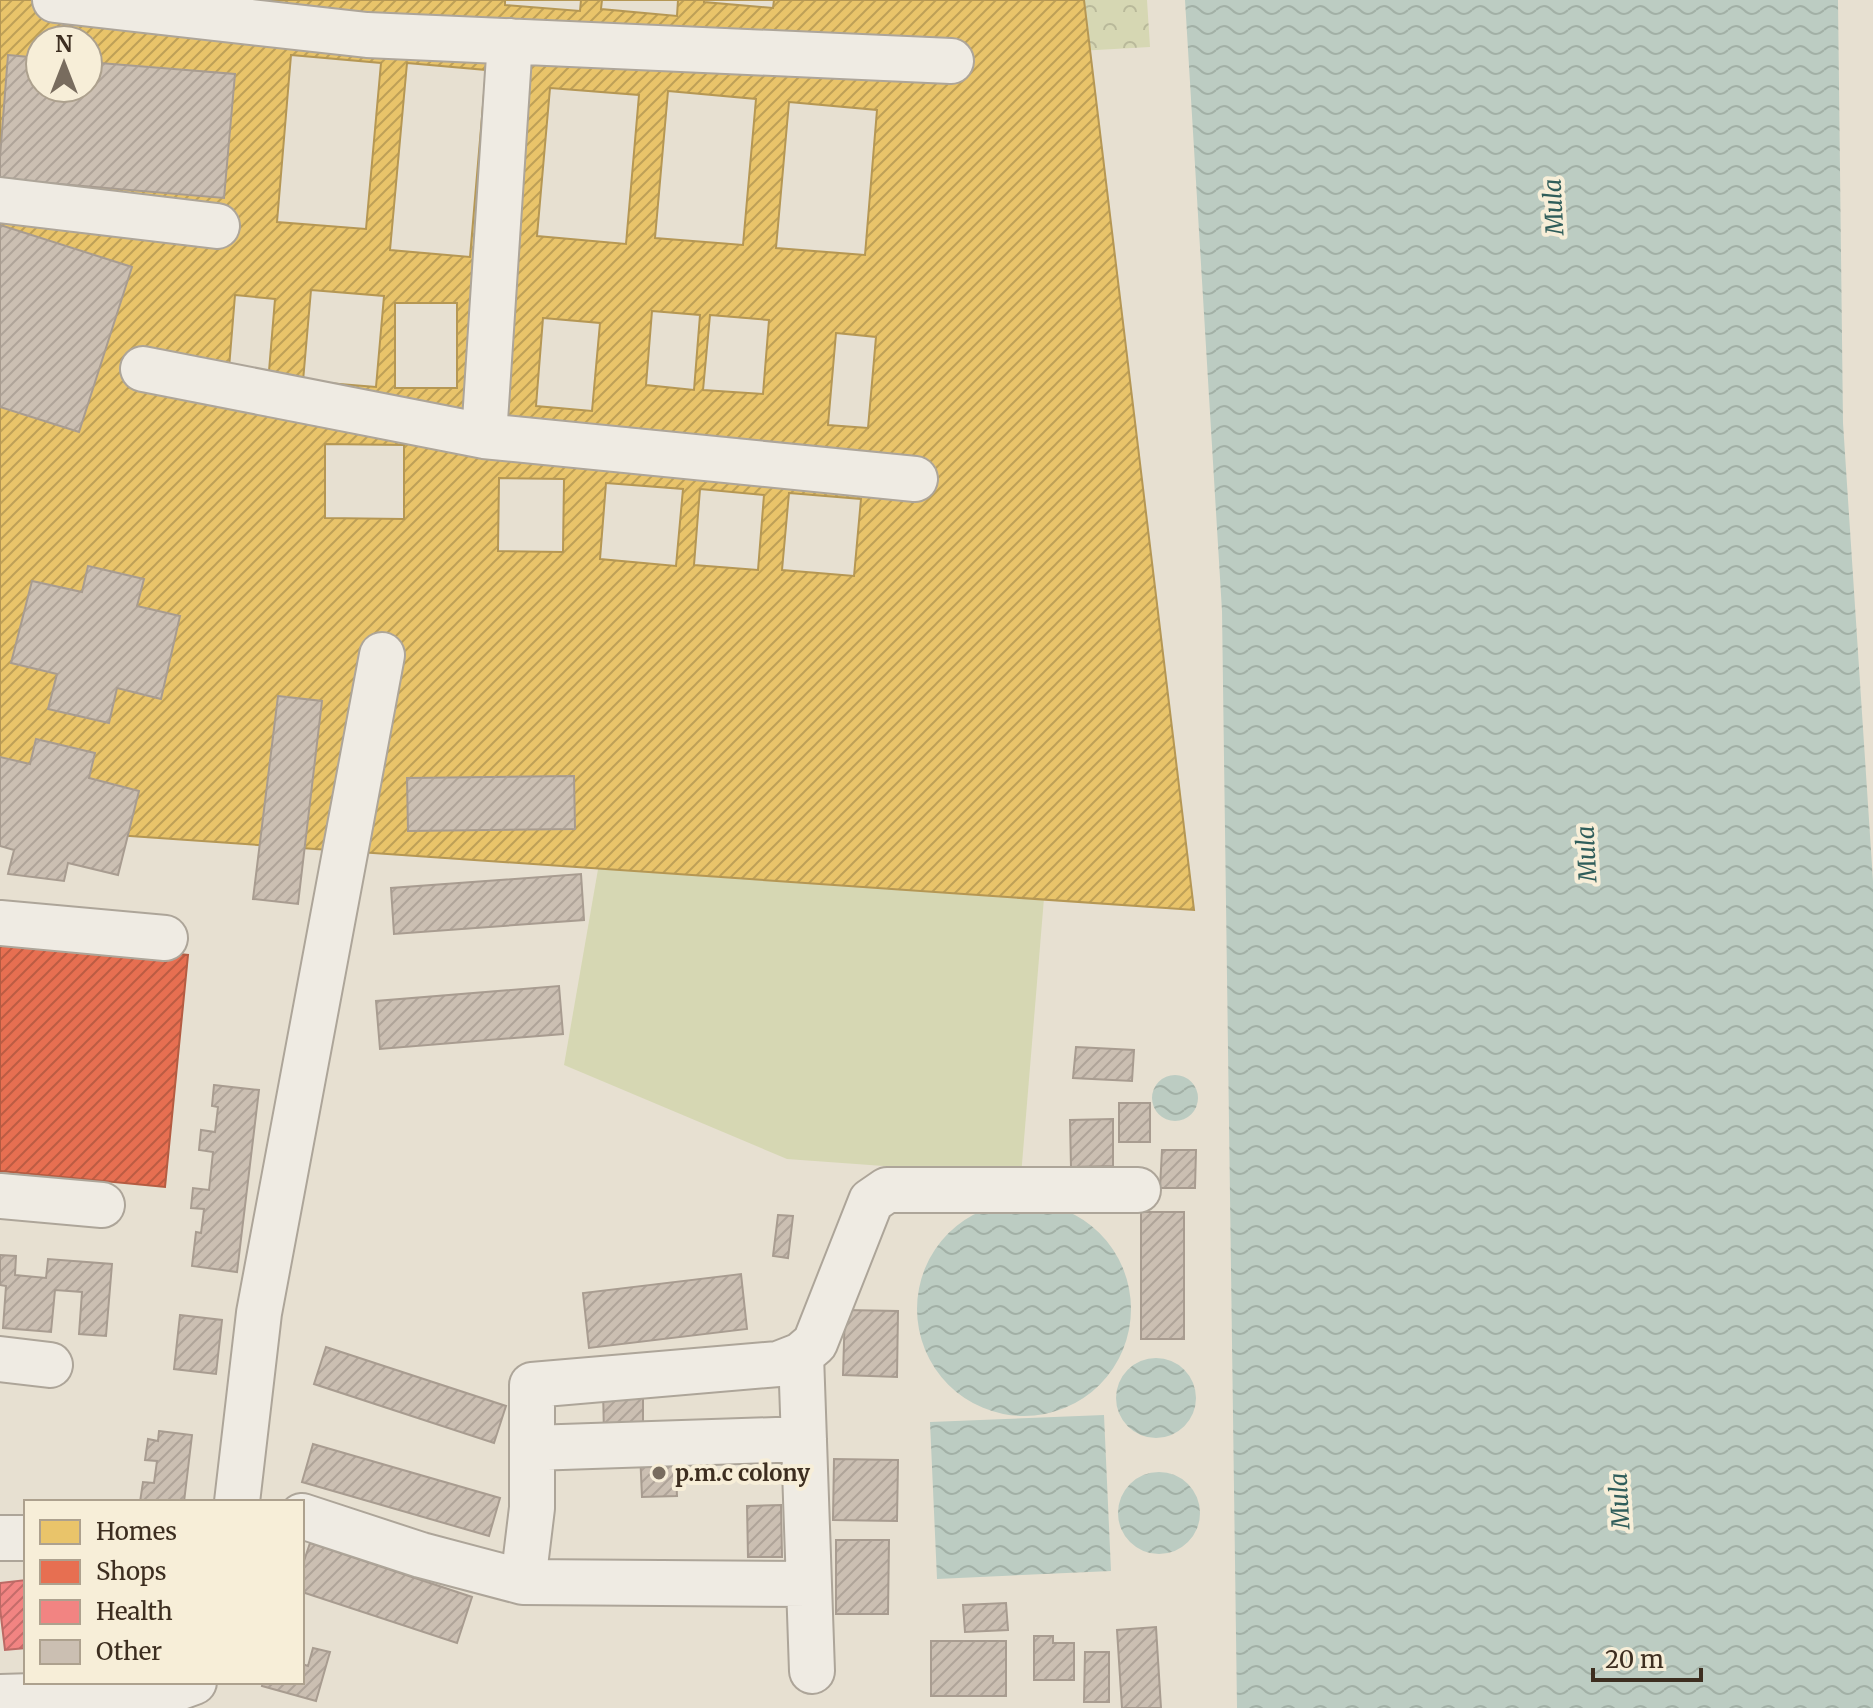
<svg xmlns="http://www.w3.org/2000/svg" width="1873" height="1708" viewBox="0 0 1873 1708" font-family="Merriweather,serif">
<defs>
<pattern id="forest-crowns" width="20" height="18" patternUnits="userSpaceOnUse" patternTransform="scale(2)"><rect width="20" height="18" fill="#d6d7b3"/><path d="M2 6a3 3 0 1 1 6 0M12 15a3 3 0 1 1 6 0" fill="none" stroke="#b9b99a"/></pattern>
<pattern id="water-waves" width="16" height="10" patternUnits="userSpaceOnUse" patternTransform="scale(2)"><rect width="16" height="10" fill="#bcccc2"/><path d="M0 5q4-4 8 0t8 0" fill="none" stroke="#a2b0a6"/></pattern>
<pattern id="homes-hatch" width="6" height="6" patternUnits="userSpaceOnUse" patternTransform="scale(2)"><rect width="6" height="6" fill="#e9c46a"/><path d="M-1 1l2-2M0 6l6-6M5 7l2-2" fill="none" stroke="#bea057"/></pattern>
<pattern id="shops-hatch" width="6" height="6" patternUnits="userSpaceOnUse" patternTransform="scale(2)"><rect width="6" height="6" fill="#e76f51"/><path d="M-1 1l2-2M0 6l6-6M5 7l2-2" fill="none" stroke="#bc5c43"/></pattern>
<pattern id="health-hatch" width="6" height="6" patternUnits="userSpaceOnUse" patternTransform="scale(2)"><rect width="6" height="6" fill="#f28482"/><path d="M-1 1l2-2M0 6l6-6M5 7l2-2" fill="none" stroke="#c56c6a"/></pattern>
<pattern id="building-hatch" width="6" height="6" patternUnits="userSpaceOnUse" patternTransform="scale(2)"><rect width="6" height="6" fill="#cbbfb2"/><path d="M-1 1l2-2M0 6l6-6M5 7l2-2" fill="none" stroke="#afa499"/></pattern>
</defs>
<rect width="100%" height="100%" fill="#e7e0d1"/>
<path fill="url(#forest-crowns)" d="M974 0H1147L1150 47 974 57Z"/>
<path fill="#d6d7b3" d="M1059 717 1021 1176 787 1159 564 1065 613 783Z"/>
<path fill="url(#water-waves)" d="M1185 0H1838L1843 423 1873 881V1708H1237L1222 611Z
M1152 1098a23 23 0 1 1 46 0a23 23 0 1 1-46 0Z
M917 1309a107 107 0 1 1 214 0a107 107 0 1 1-214 0Z
M1116 1398a40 40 0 1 1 80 0a40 40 0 1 1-80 0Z
M1104 1415 1111 1571 937 1579 930 1422Z
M1118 1513a41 41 0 1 1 82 0a41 41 0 1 1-82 0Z"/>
<path fill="url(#homes-hatch)" stroke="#b59754" stroke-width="2" fill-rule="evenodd" d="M0 0H1084L1194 910 0 827ZM40 40H88V88H40Z
M505 0H581L580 11 505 5Z
M602 0H678L677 16 601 9Z
M704 0H774L773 8 704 2Z
M291 55 381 63 366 229 277 222Z
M407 63 486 70 470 257 390 250Z
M550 88 639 95 626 244 537 236Z
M668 91 756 99 743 245 655 238Z
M789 102 877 110 865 255 776 248Z
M311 290 384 296 376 387 303 381Z
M235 295 275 299 269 371 229 368Z
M395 303H457V388H395Z
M652 311 700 315 694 390 646 385Z
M710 315 769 320 763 394 703 390Z
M543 318 600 323 592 411 536 406Z
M836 333 876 337 868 428 828 425Z
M325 444 404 445V519L325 518Z
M499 478 564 479 563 552 498 551Z
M606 483 683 489 676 566 600 559Z
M700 489 764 495 758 570 694 565Z
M789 493 861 499 854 576 782 570Z"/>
<path fill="url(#shops-hatch)" stroke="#b45c42" stroke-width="2" d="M0 937 188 955 165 1187 0 1171Z"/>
<path fill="url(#health-hatch)" stroke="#bc6a65" stroke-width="2" d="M26 1580V1648L5 1650 0 1608V1583Z"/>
<path fill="url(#building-hatch)" stroke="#a89c90" stroke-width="2" d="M8 55 40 58V88H88V62L235 74 224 198 0 179V157Z
M0 225 132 267 79 432 0 407Z
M88 566 144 579 137 606 180 616 161 699 117 688 109 723 48 709 57 674 11 663 32 581 82 592Z
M278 696 322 701 298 904 253 899Z
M36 739 95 753 89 778 139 791 118 875 68 863 64 881 8 874 14 850 0 846V757L30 764Z
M574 776 575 829 408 831 407 778Z
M581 874 584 920 394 934 391 888Z
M559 986 563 1034 380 1049 376 1001Z
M1076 1047 1134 1050 1132 1081 1073 1078Z
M214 1085 259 1090 237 1272 192 1266 196 1232 201 1233 204 1209 191 1208 193 1188 209 1190 213 1152 199 1150 201 1130 215 1132 218 1107 212 1106Z
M1119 1103H1150V1142H1119Z
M1113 1119V1166L1071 1167 1070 1120Z
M1162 1150H1196L1195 1188H1160Z
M1141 1212H1184V1339H1141Z
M778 1215 793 1216 788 1258 773 1256Z
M0 1255 16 1256 15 1275 46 1278 48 1259 112 1264 106 1336 79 1334 82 1292 55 1290 51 1332 3 1328 6 1286 0 1285Z
M741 1274 747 1329 589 1348 583 1293Z
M845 1310 898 1311 897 1377 843 1375Z
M180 1315 222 1320 216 1374 174 1369Z
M326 1347 506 1406 494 1443 314 1384Z
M643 1388V1434L604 1435 603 1389Z
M159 1431 192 1435 184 1502H140L143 1482 154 1483 157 1461 145 1460 148 1439 158 1441Z
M313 1444 500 1498 489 1536 302 1482Z
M675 1450 677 1496 642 1497 640 1451Z
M834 1459 898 1460 897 1521 833 1520Z
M781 1505 782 1557H748L747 1506Z
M836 1540H889L888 1614H836Z
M310 1543 472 1597 457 1643 302 1592V1567Z
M1006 1603 1008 1630 965 1632 963 1605Z
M1156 1627 1161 1708H1122L1117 1630Z
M1034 1636H1053V1643H1074V1680H1034Z
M931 1641H1006V1696H931Z
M313 1648 330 1652 316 1701 262 1686 263 1682H302V1664L308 1666Z
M1085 1652H1109V1702H1084Z"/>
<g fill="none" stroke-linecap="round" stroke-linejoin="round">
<g stroke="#ada599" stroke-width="48">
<path id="minor" d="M55 0 367 35 951 61
M0 200 217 226
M143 369 484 436 915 479
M484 436 510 41
M0 923 165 938
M0 1196 102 1205
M801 1355 812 1671
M0 1359 50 1365
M532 1448 804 1439
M237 1502 259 1313 382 655
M302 1516 421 1555 523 1582 532 1508V1385L778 1364 801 1355 815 1343 871 1201 887 1190H1138
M0 1538H26
M523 1582 809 1584
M0 1697 167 1692 194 1682"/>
</g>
<use href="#minor" stroke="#efebe3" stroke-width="44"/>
</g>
<circle fill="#786c5e" stroke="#f7eed8" stroke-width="3" cx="659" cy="1473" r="8"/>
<g text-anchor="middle" stroke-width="8" stroke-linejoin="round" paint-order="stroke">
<g font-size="22" font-weight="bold" fill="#3d2e20" stroke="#f7eed8" text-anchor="start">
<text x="675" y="1481">p.m.c colony</text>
</g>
<g font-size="24" font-style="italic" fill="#2f5d5a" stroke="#f7eed8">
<text transform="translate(1554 207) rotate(-93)" y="8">Mula</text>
<text transform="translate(1587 854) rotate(-93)" y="8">Mula</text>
<text transform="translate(1620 1501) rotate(-93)" y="8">Mula</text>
</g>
</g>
<rect x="24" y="1500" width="280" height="184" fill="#f7eed8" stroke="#ada18e" stroke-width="2"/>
<rect x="40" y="1520" width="40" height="24" fill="#e9c46a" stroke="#ada18e" stroke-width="2"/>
<text x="96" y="1540" font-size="24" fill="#3d2e20">Homes</text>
<rect x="40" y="1560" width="40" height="24" fill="#e76f51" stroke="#ada18e" stroke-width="2"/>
<text x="96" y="1580" font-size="24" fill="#3d2e20">Shops</text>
<rect x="40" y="1600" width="40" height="24" fill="#f28482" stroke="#ada18e" stroke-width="2"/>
<text x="96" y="1620" font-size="24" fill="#3d2e20">Health</text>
<rect x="40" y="1640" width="40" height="24" fill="#cbbfb2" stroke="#ada18e" stroke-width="2"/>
<text x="96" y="1660" font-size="24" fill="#3d2e20">Other</text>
<g transform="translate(64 64)"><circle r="38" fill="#f7eed8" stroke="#ada18e" stroke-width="2"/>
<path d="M0-6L14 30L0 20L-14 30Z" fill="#786c5e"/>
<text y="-12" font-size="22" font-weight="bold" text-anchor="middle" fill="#3d2e20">N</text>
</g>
<path d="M1593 1668v12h108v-12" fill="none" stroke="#3d2e20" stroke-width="4"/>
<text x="1605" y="1668" font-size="24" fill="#3d2e20" stroke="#f7eed8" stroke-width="6" paint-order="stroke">20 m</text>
</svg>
